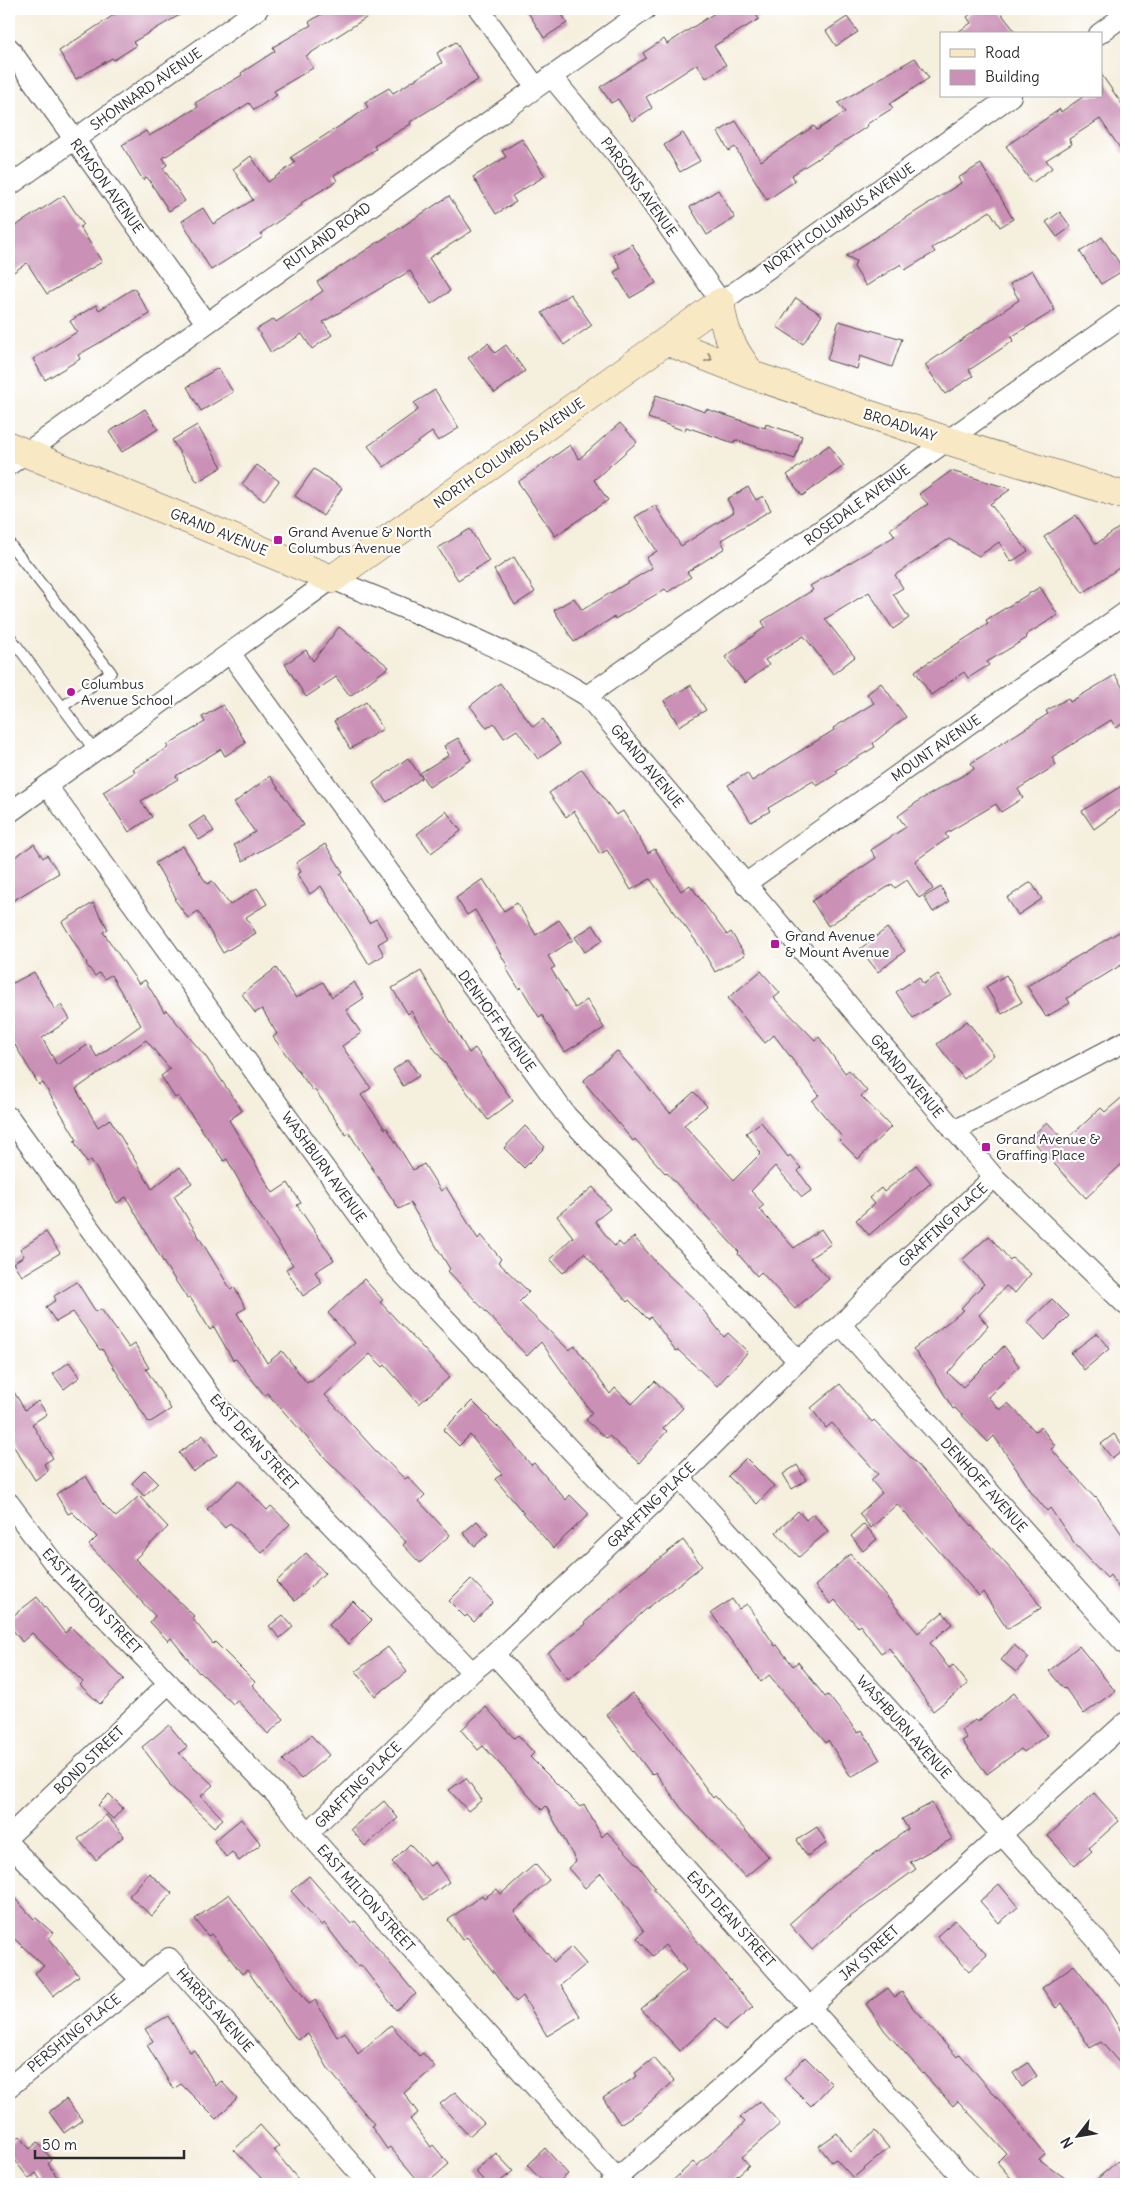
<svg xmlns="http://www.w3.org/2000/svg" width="1135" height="2193" viewBox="0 0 1135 2193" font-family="Delius,sans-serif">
<rect width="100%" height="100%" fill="#fff"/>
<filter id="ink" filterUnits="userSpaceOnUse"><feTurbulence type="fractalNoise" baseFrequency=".02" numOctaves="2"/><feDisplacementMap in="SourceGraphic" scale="10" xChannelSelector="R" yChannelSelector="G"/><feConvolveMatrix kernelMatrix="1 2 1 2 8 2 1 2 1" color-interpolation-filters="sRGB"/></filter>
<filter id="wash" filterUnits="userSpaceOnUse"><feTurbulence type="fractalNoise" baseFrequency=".0096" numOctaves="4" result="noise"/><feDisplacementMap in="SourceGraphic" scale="20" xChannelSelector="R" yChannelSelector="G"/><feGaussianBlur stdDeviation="1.12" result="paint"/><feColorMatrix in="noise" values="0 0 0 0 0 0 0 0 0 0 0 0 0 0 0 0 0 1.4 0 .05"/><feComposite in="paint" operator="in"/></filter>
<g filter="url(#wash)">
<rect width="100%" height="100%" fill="#f5efde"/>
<g id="blocks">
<path fill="#ca90b6" d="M123 9H190L133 42 136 46 114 60 112 58 76 79 59 51Z
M329 9H380L306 56 313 68 274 91 277 95 254 110 249 103 163 158 167 165 163 168 185 201 169 211 147 177 143 180 122 145 146 131 149 136 198 107 195 103 242 75 241 73 275 51 273 47 311 25 309 22Z
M526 9H559L567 23 544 38Z
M721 9H752L759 19 714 46 726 65 706 78 697 64 646 97 652 108 632 121 618 99 611 103 600 87 646 58 643 53 664 39 667 44Z
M977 9H998L1017 34H955L971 23 967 17Z
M847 17 858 32 836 46 826 31Z
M456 42 478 80 410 122 411 124 374 146 376 149 334 175 337 181 301 203 302 205 261 233 263 237 211 270 182 221 203 208 213 224 253 200 233 169 251 156 268 182 295 163 291 157 368 108 365 102 389 88 393 93 442 63 437 53Z
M915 58 929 78 890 104 893 108 867 124 868 126 792 175 795 181 767 200 735 147 729 151 718 132 736 121 761 161 814 126 817 130 845 112 838 103Z
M1101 74 1126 110V157L1100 119 1069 139 1072 144 1046 160 1052 168 1032 183 1006 146 1060 109 1061 112 1084 96H1101Z
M683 133 700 161 680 172 664 145Z
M522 139 545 176 512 196 516 202 496 214 473 177 506 157 502 151Z
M981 164 1013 219 1000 227 990 211 932 248 935 252 905 270 901 264 866 286 854 267 856 261 846 256 961 183 958 178Z
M718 190 735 218 707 235 690 207Z
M64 195 83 224 80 227 102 262 47 294 27 263 9 275V230Z
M449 196 472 231 429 258 450 291 431 304 410 271 323 322 332 335 312 349 302 334 271 353 257 329 274 319 276 322 323 291 317 282Z
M1060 212 1071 227 1057 237 1046 222Z
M1102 237 1124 270 1101 284 1080 252Z
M632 244 656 283 630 298 614 272 621 268 613 255Z
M1032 270 1055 310 1011 337 1013 341 969 370 973 376 945 394 925 365 1019 300 1010 284Z
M134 288 150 314 78 355 80 359 45 380 33 359 77 332 70 321 96 305 99 310Z
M570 294 592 325 564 345 542 313Z
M796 298 822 315 803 344 777 327Z
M839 321 902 339 892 367 860 356 857 369 827 360Z
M488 343 495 353 506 345 525 371 495 393 468 358Z
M218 368 233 392 201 411 187 387Z
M435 390 459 428 438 441 432 432 384 467 368 446 418 410 414 403Z
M656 395 705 412 706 409 765 428 766 424 802 436 795 459 735 440 734 443 686 427 685 431 648 418Z
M145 409 158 429 122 452 109 432Z
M620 423 637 442 594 480 608 500 555 536 518 482 570 445 579 459Z
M197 425 222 467 197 482 172 440Z
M829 445 844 466 802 496 787 475Z
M257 465 279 481 264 501 242 484Z
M314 469 342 488 323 516 295 496Z
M951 471 1011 489 990 504 1028 551 1011 562 999 542 979 556 949 539 895 575 903 588 893 594 909 618 893 629 869 592 825 619 855 657 833 674 804 636 765 660 769 665 745 683 725 657 765 627 762 621 813 590 810 586 895 536 890 529 928 504 919 494Z
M748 487 756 500 763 496 771 510 721 540 725 548 687 572 691 577 668 592 665 589 615 619 614 617 574 642 554 610 574 598 582 610 652 568 646 558 657 551 635 517 655 505 681 546 734 512 727 499Z
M1076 515 1096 544 1120 527 1126 536V563L1083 593 1044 537Z
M470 529 489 561 458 580 438 548Z
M514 557 535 592 515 605 494 570Z
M1040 587 1058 615 1026 635 1027 638 987 662 989 665 968 678 964 672 931 695 915 671 988 624 986 620Z
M339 627 389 667 350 696 336 677 306 697 285 664 306 650 313 661Z
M1115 675 1126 693V721L1116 728 1111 720 1052 757 1056 765 1018 789 1023 798 1001 812 996 804 945 834 948 838 915 861 933 889 919 898 907 880 895 888 892 884 828 926 812 901 876 858 871 850 906 827 898 816 920 800 974 769 971 763 1048 714 1046 711 1068 698 1070 702Z
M500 683 533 727 543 719 560 744 538 759 517 730 504 738 494 723 487 728 470 706Z
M881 683 906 717 873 743 875 747 836 770 838 773 817 786 813 781 768 808 770 811 751 822 728 785 747 773 752 781 834 730 833 728 874 703 867 694Z
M691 685 706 710 679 726 664 701Z
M366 702 383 729 350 749 334 721Z
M223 705 246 743 225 756 221 749 176 776 178 779 141 801 152 817 129 832 103 792 135 772 133 769 169 747 167 745 205 722 202 717Z
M458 738 471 760 429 787 420 773 449 755 444 746Z
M408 758 422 778 387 802 373 783Z
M582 769 616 815 623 811 648 853 655 849 681 891 690 885 727 935 731 932 745 955 715 972 701 948 650 879 631 890 607 850 600 854 574 811 566 817 549 793Z
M270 776 304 825 243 861 234 845 255 832 234 803Z
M1126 783V806L1094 829 1082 811Z
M446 811 461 831 431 853 417 834Z
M204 816 214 831 199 840 189 826Z
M34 844 43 858 47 855 59 873 9 903V861Z
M325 844 343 872 340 874 369 923 376 919 388 938 378 944 384 955 369 964 321 886 310 894 297 874 301 872 296 863Z
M183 846 203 878 208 884 212 881 230 905 257 888 267 904 246 917 256 933 223 953 198 911 188 918 174 899 176 898 155 863Z
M483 879 504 911 517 903 536 935 559 920 573 940 548 956 555 967 551 969 575 1008 587 1000 604 1028 565 1052 542 1015 539 1017 521 987 519 989 506 968 508 967 475 910 467 915 456 898Z
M1031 882 1042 899 1018 915 1007 898Z
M941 887 949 902 933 912 924 897Z
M93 903 108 929 103 932 139 984 145 980 164 1012 166 1010 206 1057 242 1111 229 1120 273 1193 288 1183 301 1203 297 1205 334 1260 315 1272 322 1283 303 1296 286 1269 293 1265 253 1206 227 1159 224 1161 178 1096 175 1098 161 1076 170 1069 146 1040 76 1089 98 1127 110 1119 152 1189 180 1167 192 1183 174 1196 231 1290 234 1287 246 1308 237 1313 267 1363 282 1351 307 1383 310 1381 311 1382 355 1343 328 1313 364 1279 383 1300 380 1302 450 1377 419 1404 385 1365 383 1367 370 1354 325 1395 373 1448 405 1479 408 1477 425 1495 419 1501 450 1535 420 1563 403 1545 406 1542 362 1494 328 1461 267 1393 265 1396 236 1359 233 1360 214 1327 210 1330 190 1297 187 1298 165 1265 126 1197 117 1203 91 1160 87 1163 74 1141 77 1140 43 1083 39 1085 15 1045 9 1049V985L34 972 55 1010 61 1005 70 1019 42 1038 57 1065 89 1044 97 1057 141 1025 111 975 104 979 99 973 95 976 86 964 87 963 62 922Z
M593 925 603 940 585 952 575 937Z
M887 928 905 951 878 972 860 949Z
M1126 928V962L1067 998 1070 1003 1046 1017 1027 986Z
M276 968 296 998 323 982 332 997 354 982 364 998 346 1010 361 1033 342 1046 371 1088 361 1095 385 1129 387 1128 413 1170 424 1164 441 1191 446 1187 478 1239 481 1235 501 1259 498 1262 529 1292 519 1302 569 1350 575 1346 610 1394 615 1388 632 1404 655 1381 683 1408 663 1428 667 1431 639 1463 609 1436 606 1438 586 1420 592 1413 541 1342 527 1356 448 1271 450 1269 410 1203 399 1209 349 1133 346 1135 315 1090 313 1091 273 1037 277 1034 262 1009 255 1013 242 994Z
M421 971 469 1053 475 1048 513 1101 488 1120 433 1047 411 1011 408 1014 392 988Z
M761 971 780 993 774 998 815 1040 819 1037 845 1073 849 1070 867 1091 861 1096 891 1127 858 1159 839 1140 842 1137 812 1101 819 1095 774 1035 765 1043 728 998Z
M938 974 951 994 913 1018 896 992 919 977 923 984Z
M1006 975 1022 1002 1002 1014 986 987Z
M967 1021 994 1055 964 1079 937 1044Z
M617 1051 670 1113 694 1092 707 1106 684 1125 734 1180 761 1153 746 1133 761 1122 788 1157 790 1155 801 1168 798 1171 812 1190 802 1197 775 1166 751 1191 764 1205 759 1209 794 1248 821 1229 831 1244 810 1258 829 1279 795 1309 761 1272 757 1276 738 1254 739 1252 666 1172 665 1173 635 1139 633 1141 583 1081Z
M408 1059 419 1076 403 1086 393 1070Z
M1126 1094V1160L1086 1198 1030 1138 1047 1122 1065 1141 1101 1108 1105 1112Z
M525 1126 545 1147 524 1168 504 1148Z
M916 1165 931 1183 869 1235 856 1220 874 1204 869 1198 881 1188 884 1192Z
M593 1187 610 1209 595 1221 614 1246 619 1242 623 1246 634 1237 661 1268 696 1301 724 1337 728 1333 748 1352 717 1386 678 1350 676 1351 651 1317 648 1319 629 1300 627 1302 584 1253 563 1273 550 1259 573 1237 557 1216Z
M46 1232 60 1253 22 1276 13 1263 24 1256 20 1249Z
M989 1236 1010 1260 1012 1258 1031 1274 1015 1293 1006 1286 979 1315 988 1326 948 1373 963 1387 1004 1346 1019 1366 988 1397 1000 1410 1008 1403 1035 1431 1041 1427 1055 1446 1051 1449 1095 1498 1096 1497 1126 1540V1599L1110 1575 1107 1578 1075 1544 1050 1508 1047 1511 1033 1494 994 1436 988 1442 955 1408 953 1409 930 1371 913 1349 964 1310 961 1308 984 1284 962 1260Z
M77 1282 96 1312 101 1309 129 1348 135 1344 149 1368 146 1369 171 1409 149 1423 102 1349 100 1350 73 1312 56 1322 46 1307 56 1300 54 1296Z
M1052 1299 1069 1316 1045 1340 1028 1322Z
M1097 1333 1109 1349 1084 1370 1071 1353Z
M69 1362 80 1377 64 1389 53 1374Z
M9 1384 25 1410 38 1401 47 1414 32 1424 53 1458 44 1464 48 1471 35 1480 9 1439Z
M840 1384 872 1422 874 1420 916 1463 1031 1592 1041 1608 1007 1629 983 1592 979 1596 897 1504 871 1528 859 1514 882 1493 871 1480 878 1474 832 1423 826 1428 811 1408Z
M472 1401 505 1434 531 1465 534 1463 566 1500 570 1495 589 1514 553 1548 495 1479 502 1474 470 1435 459 1446 443 1430Z
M1114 1434 1125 1448 1112 1458 1101 1444Z
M203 1435 217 1455 193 1472 179 1453Z
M746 1458 774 1486 757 1504 728 1476Z
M797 1465 806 1480 792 1489 783 1474Z
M145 1470 158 1483 144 1496 132 1483Z
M86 1476 102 1503 116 1517 139 1496 168 1527 135 1559 194 1616 192 1618 213 1644 215 1642 255 1682 252 1685 284 1719 268 1734 237 1700 233 1704 200 1672 199 1673 171 1638 168 1641 150 1622 155 1616 89 1545 97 1537 72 1512 68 1514 56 1494Z
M239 1480 267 1510 271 1506 290 1524 262 1553 230 1523 225 1528 207 1509Z
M798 1511 806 1520 813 1514 828 1531 799 1557 776 1532Z
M477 1521 488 1534 475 1546 463 1533Z
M864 1524 877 1539 863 1551 851 1536Z
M683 1540 702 1566 645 1610 596 1657 568 1679 548 1653 586 1624 585 1622 622 1588Z
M306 1553 325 1573 295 1601 276 1582Z
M850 1554 918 1633 943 1612 952 1624 930 1643 949 1668 953 1665 968 1684 933 1711 889 1648 881 1653 860 1625 858 1627 835 1600 831 1604 815 1586Z
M471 1579 493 1602 474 1622 467 1615 465 1617 449 1601Z
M37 1597 65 1633 71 1627 124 1679 100 1704 80 1685 83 1682 32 1633 22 1642 9 1625V1619Z
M732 1599 739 1609 747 1604 775 1646 777 1645 793 1666 798 1662 825 1697 828 1695 858 1733 862 1730 880 1760 851 1777 828 1740 826 1743 769 1675 761 1682 711 1613Z
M353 1601 372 1620 348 1644 329 1625Z
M283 1615 293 1627 280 1638 269 1626Z
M1014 1645 1029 1658 1016 1672 1001 1660Z
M1079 1646 1115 1691 1084 1714 1065 1688 1064 1689 1049 1671Z
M388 1647 407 1672 375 1696 356 1671Z
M632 1693 661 1726 713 1798 715 1796 769 1857 745 1877 682 1809 655 1772 652 1775 606 1714Z
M1014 1693 1047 1735 1024 1752 1021 1749 987 1774 962 1741 967 1738 961 1730 975 1720 977 1722Z
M486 1707 514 1738 518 1735 534 1753 530 1757 580 1807 584 1804 602 1837 607 1832 640 1867 655 1888 653 1889 753 2007 725 2030 716 2018 680 2051 641 2009 686 1970 665 1945 653 1956 637 1938 644 1931 601 1873 585 1888 568 1868 576 1861 546 1806 542 1810 483 1746 478 1750 461 1730Z
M169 1725 187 1747 179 1753 213 1785 201 1796 223 1819 214 1827 169 1785 170 1784 142 1747Z
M311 1735 329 1755 301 1779 283 1760Z
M466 1778 482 1800 468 1811 449 1790Z
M1094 1793 1119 1821 1089 1848 1092 1851 1075 1866 1048 1836Z
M109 1794 123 1808 113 1819 98 1805Z
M384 1801 398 1818 365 1846 351 1829Z
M932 1803 952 1839 910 1862 916 1869 843 1922 812 1950 789 1924 836 1882 908 1829 902 1819Z
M106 1815 124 1836 96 1860 78 1839Z
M241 1819 261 1844 239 1861 232 1852 226 1857 214 1841Z
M817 1827 827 1843 807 1856 797 1840Z
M410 1844 430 1866 435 1862 449 1882 424 1900 392 1862Z
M535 1864 549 1880 514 1912 554 1962 571 1947 586 1964 561 1985 580 2016 547 2036 523 1996 516 2002 467 1937 462 1940 448 1920 482 1895 484 1898 497 1889 501 1894Z
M149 1873 172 1893 152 1916 129 1896Z
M309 1876 351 1924 355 1921 416 1994 396 2010 361 1965 358 1967 324 1923 322 1926 291 1891Z
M999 1884 1018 1907 999 1923 980 1901Z
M9 1892 34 1919 36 1918 53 1933 49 1938 79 1976 53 1996 35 1973 44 1966 9 1934Z
M229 1894 309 2004 315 2000 337 2037 345 2032 358 2054 391 2025 419 2056 423 2053 435 2067 404 2093 418 2113 410 2119 431 2147 433 2145 449 2164 426 2184H421L390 2147 387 2149 371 2126 374 2124 329 2070 308 2034 297 2040 247 1970 242 1974 211 1934 208 1936 195 1919Z
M955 1920 987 1955 969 1971 937 1936Z
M1074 1965 1106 2006 1126 2040V2070L1101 2042 1090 2048 1062 2003 1056 2008 1042 1988Z
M888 1988 895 1997 902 1992 913 2008 957 2057 960 2054 1045 2154 1039 2159 1073 2184H1016L997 2162 1006 2153 958 2101 953 2106 885 2031 866 2004Z
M168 2016 190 2052 194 2050 216 2086 221 2081 237 2098 216 2119 181 2084 173 2089 147 2045 153 2041 145 2029Z
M805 2057 832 2084 811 2106 784 2079Z
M654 2058 674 2081 640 2111 620 2124 603 2098 637 2076 635 2073Z
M1028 2063 1037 2076 1022 2087 1013 2073Z
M455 2092 484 2123 469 2136 440 2104Z
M66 2099 82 2120 64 2133 49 2112Z
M760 2101 780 2124 742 2157 749 2165 728 2184H669L693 2162 697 2166 745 2122 740 2117Z
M260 2125 279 2146 274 2150 302 2184H267L234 2150Z
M875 2131 889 2148 853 2178 836 2159 831 2162 819 2146 837 2133 851 2152Z
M20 2136 30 2149 38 2142 52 2160 48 2164 62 2184H43L36 2173 29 2179 9 2153V2145Z
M545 2148 568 2174 556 2184H545L527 2165Z
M496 2153 513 2171 497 2184H487L475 2171Z
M1118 2161 1126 2169V2184H1091Z"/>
</g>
</g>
<g filter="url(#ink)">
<use href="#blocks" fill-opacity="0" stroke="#494846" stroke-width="1"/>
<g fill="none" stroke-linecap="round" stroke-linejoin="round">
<g stroke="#494846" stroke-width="12">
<path id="lane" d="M9 543 111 672 62 707
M9 635 95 751"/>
</g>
<g stroke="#494846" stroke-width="22">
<path id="street" d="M479 9 536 87
M1099 34 1126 14
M9 48 206 323
M551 76 625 165 721 302 1011 96
M9 186 258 9
M9 465 646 9
M230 653 566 1115 798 1361
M587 696 1126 314
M47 786 397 1268 636 1519
M9 813 332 579C419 615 507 647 587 696L994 1177 1126 1305
M745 884 1126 612
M9 1117 221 1410 472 1672
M954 1131 1126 1041
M841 1325 1126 1645
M680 1478 1094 1937 1126 1977
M9 1503 56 1566 286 1805 308 1833 622 2184
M494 1654 968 2184
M308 1833 472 1672 494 1654 680 1478 798 1361 841 1325 884 1280 994 1177
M9 1836 169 1683
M9 1844 140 1979
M9 2087 169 1958 369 2184
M610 2184 712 2096 1126 1722"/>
</g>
<g stroke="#494846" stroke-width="29">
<path id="secondary" d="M721 302C722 331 735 352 752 375L949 441 1126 496
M666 341 752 375
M9 446 332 579 721 302"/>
</g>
<use href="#lane" stroke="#fff" stroke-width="10"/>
<use href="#street" stroke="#fff" stroke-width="20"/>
<use href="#secondary" stroke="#f8e8c3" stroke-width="28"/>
</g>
<defs><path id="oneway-chevron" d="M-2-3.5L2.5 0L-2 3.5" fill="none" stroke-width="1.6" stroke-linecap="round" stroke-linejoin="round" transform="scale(1.25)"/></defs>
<use stroke="#928a77" href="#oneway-chevron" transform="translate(709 358) rotate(22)"/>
</g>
<g fill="#b5179e" stroke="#fff" stroke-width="2">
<rect x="273" y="535" width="10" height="10" rx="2.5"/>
<circle cx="71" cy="692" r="5"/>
<rect x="770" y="939" width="10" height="10" rx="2.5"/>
<rect x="981" y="1142" width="10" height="10" rx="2.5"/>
</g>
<g text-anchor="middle" stroke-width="4.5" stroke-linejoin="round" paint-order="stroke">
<g font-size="14" fill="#2b2b2b" stroke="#fff">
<text transform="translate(146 89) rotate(-35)" y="5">SHONNARD AVENUE</text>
<text transform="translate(107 186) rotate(54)" y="5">REMSON AVENUE</text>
<text transform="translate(639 187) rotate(54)" y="5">PARSONS AVENUE</text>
<text transform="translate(839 218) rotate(-35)" y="5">NORTH COLUMBUS AVENUE</text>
<text transform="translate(327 236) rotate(-36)" y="5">RUTLAND ROAD</text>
<text transform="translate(900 425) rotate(18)" y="5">BROADWAY</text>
<text transform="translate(509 453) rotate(-35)" y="5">NORTH COLUMBUS AVENUE</text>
<text transform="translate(857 505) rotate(-36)" y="5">ROSEDALE AVENUE</text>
<text transform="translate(219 532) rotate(22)" y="5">GRAND AVENUE</text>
<text transform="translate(936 748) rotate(-35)" y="5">MOUNT AVENUE</text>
<text transform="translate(647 766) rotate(50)" y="5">GRAND AVENUE</text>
<text transform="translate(497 1021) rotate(54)" y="5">DENHOFF AVENUE</text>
<text transform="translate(907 1076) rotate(50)" y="5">GRAND AVENUE</text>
<text transform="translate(324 1167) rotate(54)" y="5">WASHBURN AVENUE</text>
<text transform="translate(943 1225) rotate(-43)" y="5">GRAFFING PLACE</text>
<text transform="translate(254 1442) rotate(48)" y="5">EAST DEAN STREET</text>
<text transform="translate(984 1485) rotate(48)" y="5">DENHOFF AVENUE</text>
<text transform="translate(651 1505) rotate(-44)" y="5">GRAFFING PLACE</text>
<text transform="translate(92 1601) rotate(47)" y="5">EAST MILTON STREET</text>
<text transform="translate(904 1727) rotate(48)" y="5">WASHBURN AVENUE</text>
<text transform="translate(89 1760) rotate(-44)" y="5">BOND STREET</text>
<text transform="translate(358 1785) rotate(-45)" y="5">GRAFFING PLACE</text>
<text transform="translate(366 1898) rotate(48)" y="5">EAST MILTON STREET</text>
<text transform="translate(731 1919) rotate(48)" y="5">EAST DEAN STREET</text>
<text transform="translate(869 1953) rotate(-42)" y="5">JAY STREET</text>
<text transform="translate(215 2010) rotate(48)" y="5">HARRIS AVENUE</text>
<text transform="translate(74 2033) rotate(-39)" y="5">PERSHING PLACE</text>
</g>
<g font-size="14" fill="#2b2b2b" stroke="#fff" text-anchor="start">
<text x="288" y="537">Grand Avenue &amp; North<tspan x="288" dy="16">Columbus Avenue</tspan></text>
<text x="81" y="689">Columbus<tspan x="81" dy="16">Avenue School</tspan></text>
<text x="785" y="941">Grand Avenue<tspan x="785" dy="16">&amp; Mount Avenue</tspan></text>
<text x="996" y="1144">Grand Avenue &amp;<tspan x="996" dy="16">Graffing Place</tspan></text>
</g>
</g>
<rect width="1135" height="2193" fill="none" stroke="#fff" stroke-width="30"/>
<rect x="940" y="32" width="162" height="65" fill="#ffffff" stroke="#aaaaaa"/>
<rect x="950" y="49" width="25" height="8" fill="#f8e8c3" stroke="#aaaaaa"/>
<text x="985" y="58" font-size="15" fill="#2b2b2b">Road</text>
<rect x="950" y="70" width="25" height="15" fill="#ca90b6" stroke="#aaaaaa"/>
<text x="985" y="82" font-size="15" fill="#2b2b2b">Building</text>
<g transform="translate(1078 2136) rotate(239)" stroke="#ffffff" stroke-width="4" paint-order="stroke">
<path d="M0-4L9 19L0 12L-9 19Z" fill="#2b2b2b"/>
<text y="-8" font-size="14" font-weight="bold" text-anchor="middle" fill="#2b2b2b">N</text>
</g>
<path d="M35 2150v8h149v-8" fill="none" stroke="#2b2b2b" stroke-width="2.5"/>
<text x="42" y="2150" font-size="15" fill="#2b2b2b" stroke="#ffffff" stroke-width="4" paint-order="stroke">50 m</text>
</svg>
